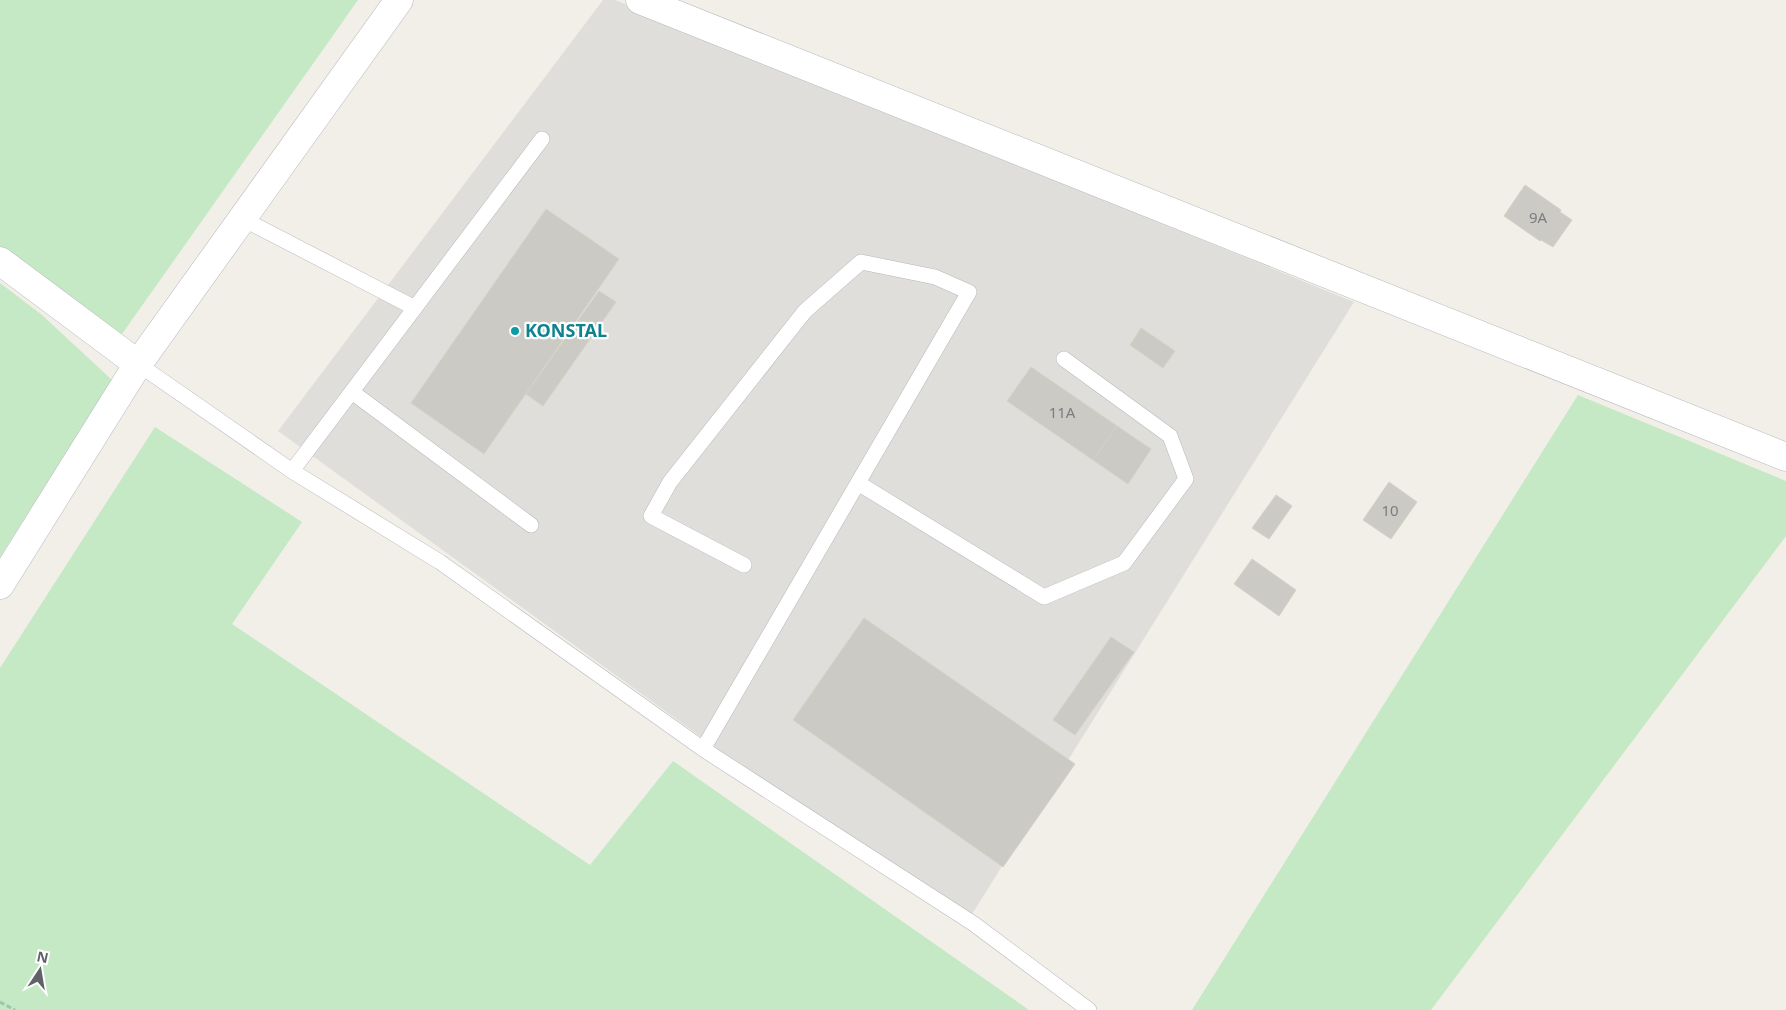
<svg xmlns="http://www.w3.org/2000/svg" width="1786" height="1010" viewBox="0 0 1786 1010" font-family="'Noto Sans',sans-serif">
<rect width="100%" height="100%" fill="#f1efe8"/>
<path fill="#e0deda" d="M603 0H615L1354 302 964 927 278 431Z"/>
<path fill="#c5e8c5" d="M0 0H358L122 334 0 254Z
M0 283 42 315 112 380 0 557Z
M1578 395 1786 481V536L1431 1010H1192Z
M155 427 302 522 232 624 590 865 673 761 1029 1010H0V668Z"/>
<path fill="#cccac5" stroke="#d6d1c6" d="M1525 185 1561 210 1560 212 1572 220 1553 247 1541 240 1540 241 1504 216Z
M546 209 619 259 484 454 411 403Z
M599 291 616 302 543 406 526 394Z
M1141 328 1175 351 1163 368 1130 345Z
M1031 367 1117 426 1093 460 1007 401Z
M1117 426 1151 449 1128 484 1093 460Z
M1389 482 1417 502 1391 539 1363 520Z
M1276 495 1292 506 1269 539 1252 528Z
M1252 559 1296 590 1279 616 1234 584Z
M864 618 1075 764 1003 867 793 720Z
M1111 637 1134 652 1075 735 1053 720Z"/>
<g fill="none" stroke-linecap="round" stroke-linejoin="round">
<g stroke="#b5b8bc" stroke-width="16">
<path id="lane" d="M241 218 415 308
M138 364 292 471 440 562 703 749 974 924 1089 1010
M352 392 531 525
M292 471 542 139
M858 483 1044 597 1124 563 1186 479 1170 436 1064 359
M703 749 969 292 935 277 861 262 805 311 670 482 651 516 744 565"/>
</g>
<g stroke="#b5b8bc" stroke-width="29">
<path id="street" d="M640 0 1786 457
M0 261 138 364
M0 585 138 364 399 0"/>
</g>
<path stroke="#9cc7a9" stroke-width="3" stroke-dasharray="5 2.5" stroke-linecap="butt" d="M0 1002 15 1010"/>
<use href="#lane" stroke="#fff" stroke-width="15"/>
<use href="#street" stroke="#fff" stroke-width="28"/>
</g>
<circle fill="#0f9aa8" stroke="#fff" stroke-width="2" cx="515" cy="331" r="5"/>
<g text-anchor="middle" stroke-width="4.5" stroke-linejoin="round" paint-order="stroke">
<g font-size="15" fill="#7a7d7f">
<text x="1538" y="223">9A</text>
<text x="1062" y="418">11A</text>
<text x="1390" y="516">10</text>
</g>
<g font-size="18" font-weight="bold" fill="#0d838f" stroke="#fff" text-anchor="start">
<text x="525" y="337">KONSTAL</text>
</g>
</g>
<g transform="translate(40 970) rotate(12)" stroke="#ffffff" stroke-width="4" paint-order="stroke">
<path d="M0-4L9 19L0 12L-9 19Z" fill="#5f6368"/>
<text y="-8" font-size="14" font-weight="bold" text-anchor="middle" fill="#5f6368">N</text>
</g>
</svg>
